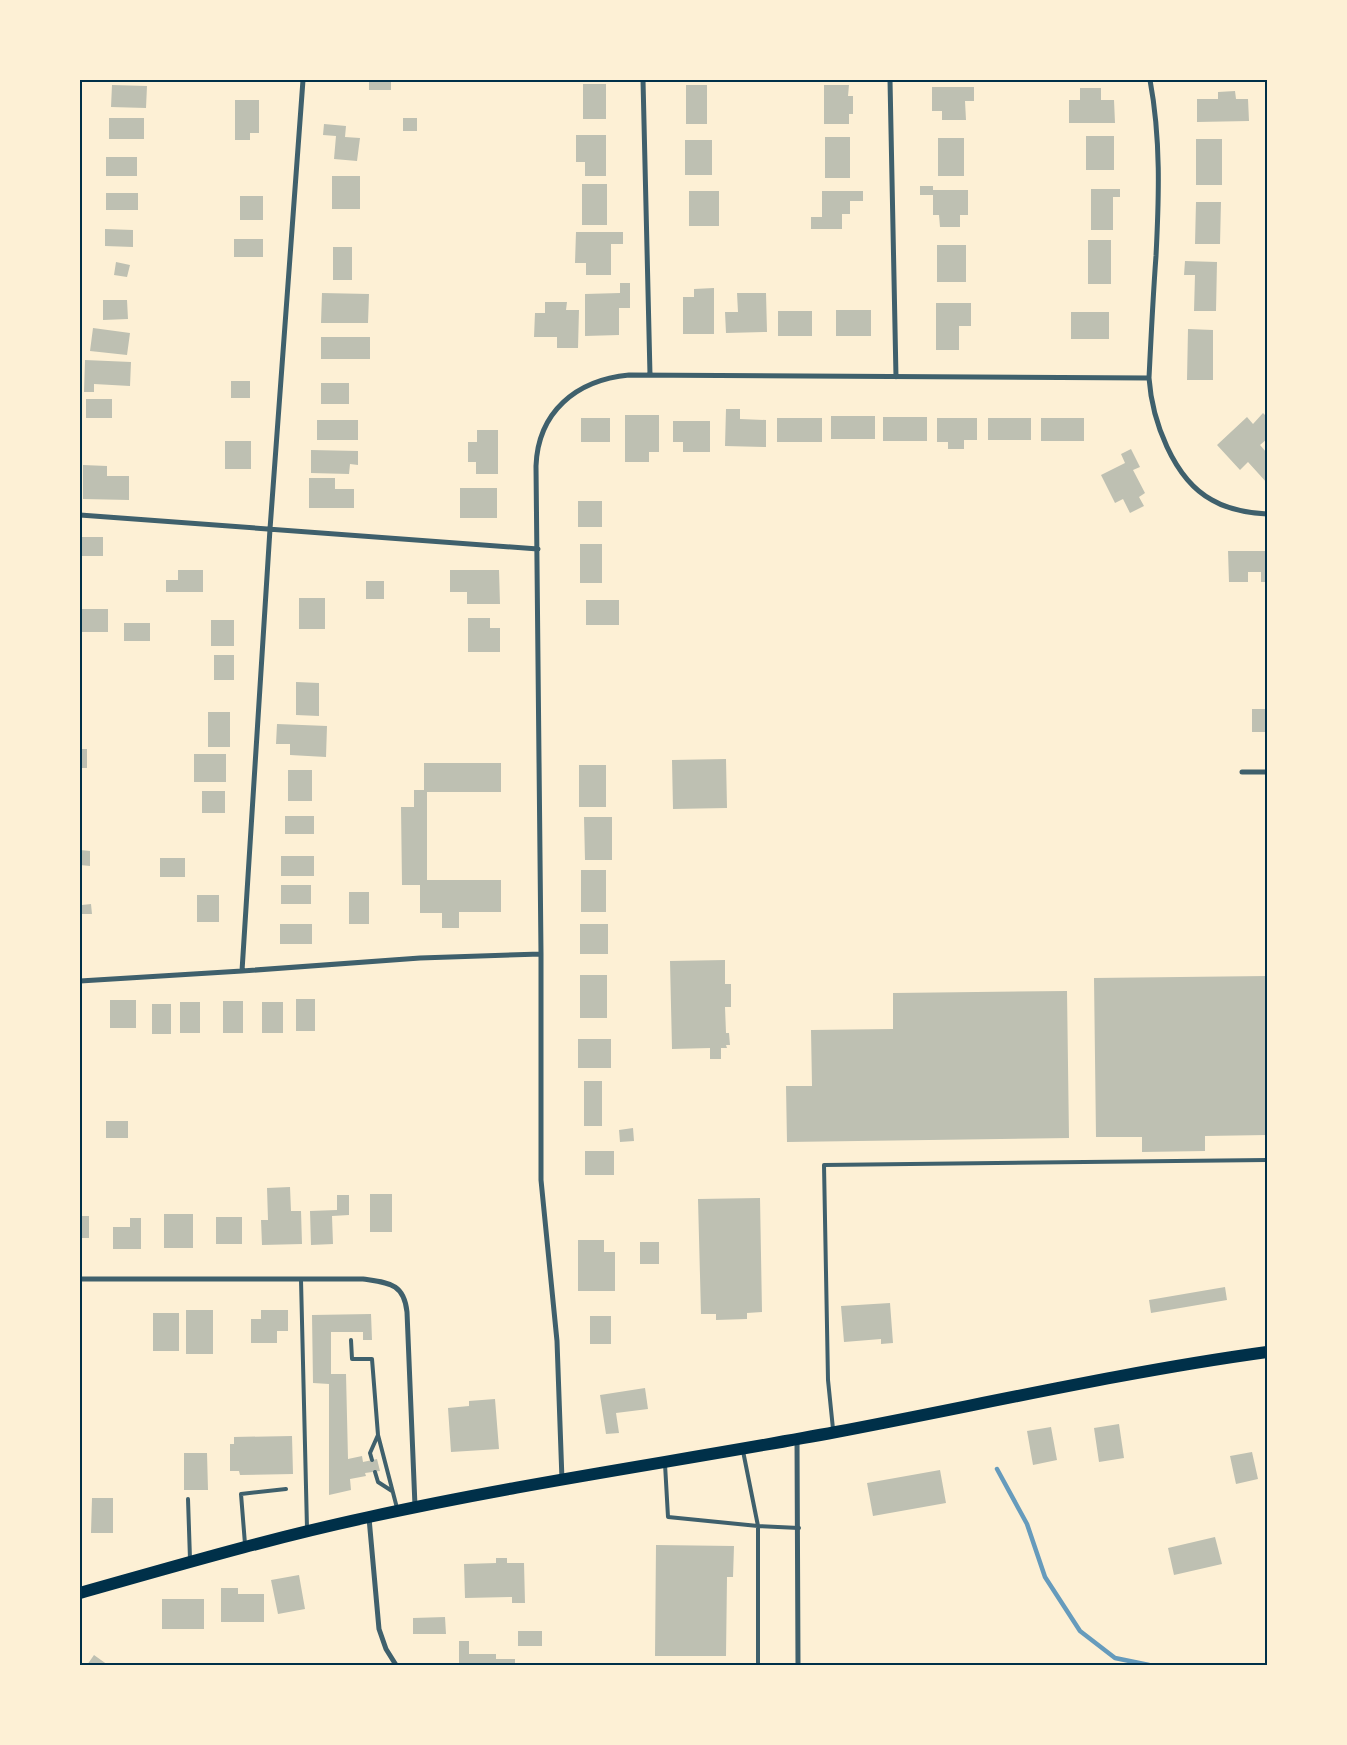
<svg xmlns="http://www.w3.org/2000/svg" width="1347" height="1745" viewBox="0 0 1347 1745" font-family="Roboto,sans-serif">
<rect width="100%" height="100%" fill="#fdf0d5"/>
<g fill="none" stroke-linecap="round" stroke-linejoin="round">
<path stroke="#669bbc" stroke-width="4.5" d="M997 1469 1027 1524 1045 1577 1080 1631 1115 1658 1149 1665"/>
</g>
<path fill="#bec0b2" d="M369 80H391V90H369Z
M583 84H606V119H583Z
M112 85 147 86 146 108 111 107Z
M686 85H707V124H686Z
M824 85H849L848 96H853V114H849V124H824Z
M932 87H974V101H965L966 120H942V111H932Z
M1080 88H1101V100H1114L1115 123H1069V100H1080Z
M1235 91 1236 99H1248L1249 121 1197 122V99H1218V92Z
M235 100H259V133H250V140H235Z
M109 118H144V139H109Z
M403 118H417V131H403Z
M324 124 346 126 345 137 360 138 357 161 334 159 336 136 323 135Z
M576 135H606V176H585V162H576Z
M1086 136H1114V170H1086Z
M825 137H850V178H825Z
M938 138H964V176H938Z
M1196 139H1222V185H1196Z
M685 140H712V175H685Z
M106 157H137V176H106Z
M332 176H360V209H332Z
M582 184H607V225H582Z
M920 186H933V190H968V215H960V227H940L939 215H933V195H920Z
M1091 189H1120V197H1113V230H1091Z
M689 191H719V226H689Z
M822 191H863V201H850V214H842V229H811V217H822Z
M106 193H138V210H106Z
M240 196H263V220H240Z
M1196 202H1221L1220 244H1195Z
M105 229 133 230V247L105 246Z
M576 232H623V244H611V275H586V263H575Z
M234 239H263V257H234Z
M1088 240H1111V284H1088Z
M937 245H966V282H937Z
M333 247H352V280H333Z
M1185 261 1217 262 1216 311H1194L1195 275H1184Z
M116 262 130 265 127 277 114 275Z
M620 283H630V308H619V335L585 336V294L620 293Z
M714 288V334H683V297H694V289Z
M322 293 369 294 368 323H321Z
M737 293H766L767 332 726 333 725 312H738Z
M103 300H127L128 319 103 320Z
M545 302H567L566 310H579L578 348H557V337H534L535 313H545Z
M936 303H971V326H959V350H936Z
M836 310H871V336H836Z
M778 311H812V336H778Z
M1071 312H1109V339H1071Z
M93 328 130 333 127 355 90 351Z
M1188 329 1213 330V380H1187Z
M321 337H370V359H321Z
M85 360 131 362 130 386 94 384V392H84Z
M231 381H250V398H231Z
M321 383H349V404H321Z
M86 399H112V418H86Z
M726 409H740V419L766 420V447L725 446Z
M1263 413 1267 417V439L1260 445 1267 453V483L1248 462 1240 470 1217 445 1247 417 1253 424Z
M625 415H659V452H649V462H625Z
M831 416H875V439H831Z
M883 417H927V441H883Z
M581 418H610V442H581Z
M777 418H822V442H777Z
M937 418H977V440H964V449H948V442H937Z
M988 418H1031V440H988Z
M1041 418H1084V441H1041Z
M317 420H358V440H317Z
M673 421H710V452H683V442H673Z
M477 430H498V474H476V462H468V442H477Z
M225 441H251V469H225Z
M1131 449 1140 467 1133 470 1145 493 1139 497 1144 506 1130 513 1123 499 1115 503 1101 475 1125 463 1121 454Z
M311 450 358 451V465L350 464 349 474 311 473Z
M83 465 107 466V476H129V500L83 499Z
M309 478H335V489H354V508H309Z
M460 488H497V518H460Z
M578 501H602V527H578Z
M80 537H103V556H80Z
M580 544H602V583H580Z
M1228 551H1267V582H1261V572H1248V582H1229Z
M178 570H203V592H166V580H178Z
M450 570H499L500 604H467V592H450Z
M366 581H384V599H366Z
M299 598H325V629H299Z
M586 600H619V625H586Z
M80 609H108V632H80Z
M468 618H490V628H500V652H468Z
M211 620H234V646H211Z
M124 623H150V641H124Z
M214 655H234V680H214Z
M296 682 319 683V716L296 715Z
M1252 709H1267V732H1252Z
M208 712H230V747H208Z
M277 724 327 726 326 757 290 755V744H276Z
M80 749H87V768H80Z
M194 754H226V782H194Z
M726 759 727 808 673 809 672 760Z
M424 763H501V792H427V880H501V912H459V928H442V913H420V885H402L401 807H414V790H424Z
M579 765H606V807H579Z
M288 770H312V801H288Z
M202 791H225V813H202Z
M285 816H314V834H285Z
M584 817H612V860H585Z
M80 850 90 851V866L80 865Z
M281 856H314V876H281Z
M160 858H185V877H160Z
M581 870H606V912H581Z
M281 885H311V904H281Z
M349 892H369V924H349Z
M80 894H82V905L91 904 92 914H80Z
M197 895H219V922H197Z
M280 924H312V944H280Z
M580 924H608V954H580Z
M725 960V984H731V1007H725L726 1033H729L730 1045H726L727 1048H721V1059H710V1048L672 1049 670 961Z
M580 975H607V1018H580Z
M1267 976V1135L1205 1136V1151L1142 1152V1137H1096L1094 978Z
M1067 991 1069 1138 787 1142 786 1086H812L811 1030 893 1029V993Z
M296 999H315V1031H296Z
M110 1000H136V1028H110Z
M223 1001H243V1033H223Z
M180 1002H200V1033H180Z
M262 1002H283V1033H262Z
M152 1004H171V1034H152Z
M578 1039H611V1068H578Z
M584 1081H602V1126H584Z
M106 1121H128V1138H106Z
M633 1128 634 1141 620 1142 619 1130Z
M585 1151H614V1175H585Z
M290 1187 291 1211H301L302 1244 262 1245 261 1220H268L267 1188Z
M370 1194H392V1232H370Z
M337 1195H349V1215L332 1216 333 1244 311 1245 310 1211 337 1210Z
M760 1198 762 1312 747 1313V1319L716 1320V1314H701L698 1199Z
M164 1214H193V1248H164Z
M80 1216H89V1238H80Z
M216 1217H242V1244H216Z
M130 1218H141V1249H113V1227H130Z
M578 1240H604V1252H615V1291H578Z
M640 1242H659V1264H640Z
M1225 1287 1227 1300 1151 1313 1149 1300Z
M890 1303 893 1343 881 1344V1339L844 1342 841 1306Z
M186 1310H213V1354H186Z
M261 1310H288V1331H277V1343H251V1319H261Z
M153 1313H179V1351H153Z
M371 1314 372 1340H363V1332H331V1374H346L348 1459 362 1456 363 1462 377 1459 380 1471 365 1473 366 1476 350 1479 351 1490 329 1495V1384L313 1383 312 1315Z
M590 1316H611V1344H590Z
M645 1388 648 1409 616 1413 619 1433 606 1434 600 1395Z
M495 1399 499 1449 451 1452 448 1408 469 1406V1401Z
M1119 1424 1124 1458 1099 1462 1094 1428Z
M1051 1427 1057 1460 1033 1465 1027 1431Z
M292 1436 293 1474 240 1475 239 1471H230V1444H234V1437Z
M1252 1452 1258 1479 1236 1484 1230 1456Z
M184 1453H207L208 1490H184Z
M940 1470 946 1503 873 1516 867 1483Z
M92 1498H113V1533H91Z
M1215 1537 1222 1564 1174 1575 1168 1548Z
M656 1545 734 1546 733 1577H727L726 1656H655Z
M496 1558H507V1563H524L525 1603H512V1597L465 1598 464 1564 496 1563Z
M299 1575 305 1609 278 1614 271 1580Z
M221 1588H238V1594H264V1622H221Z
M162 1599H204V1629H162Z
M445 1617 446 1634H413V1618Z
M518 1631H542V1646H518Z
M459 1641H469V1654H496V1659H515V1665H459Z
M94 1655 108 1665H87Z"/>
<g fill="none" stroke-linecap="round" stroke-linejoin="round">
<path stroke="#3f606c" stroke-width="4" d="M301 1280 307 1528
M351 1340 352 1359H372L378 1435 397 1508
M833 1429 828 1380 824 1165 1267 1160
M743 1451 758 1526V1665
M372 1460 370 1453 378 1435
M665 1464 668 1517 758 1526 799 1528
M375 1472 378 1482 392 1491
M188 1499 190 1559
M245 1544 241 1494 286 1489"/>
<path stroke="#3f606c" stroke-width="5" d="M643 80 650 375
M890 80 896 377
M1150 80C1161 139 1159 197 1156 256 1153 297 1151 337 1149 378 1152 420 1173 479 1212 500 1229 510 1248 513 1267 514
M80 515 538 549
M1242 772H1267
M242 971 270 529 303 80
M80 981 242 971 420 958 541 954
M80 1279H363C389 1283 404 1283 407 1312L415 1506
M797 1439 798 1665
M562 1480 557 1341 541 1180V954L536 466C538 412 576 380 629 375L1149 378
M369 1518 379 1629 386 1649 396 1665"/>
<path stroke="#003049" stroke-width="12" d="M80 1593C176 1566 271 1538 369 1517 523 1483 680 1461 836 1432 979 1405 1122 1372 1267 1352"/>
</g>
<rect width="1347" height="1745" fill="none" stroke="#fdf0d5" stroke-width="162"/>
<rect x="81" y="81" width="1185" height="1583" fill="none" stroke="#003049" stroke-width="2"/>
</svg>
